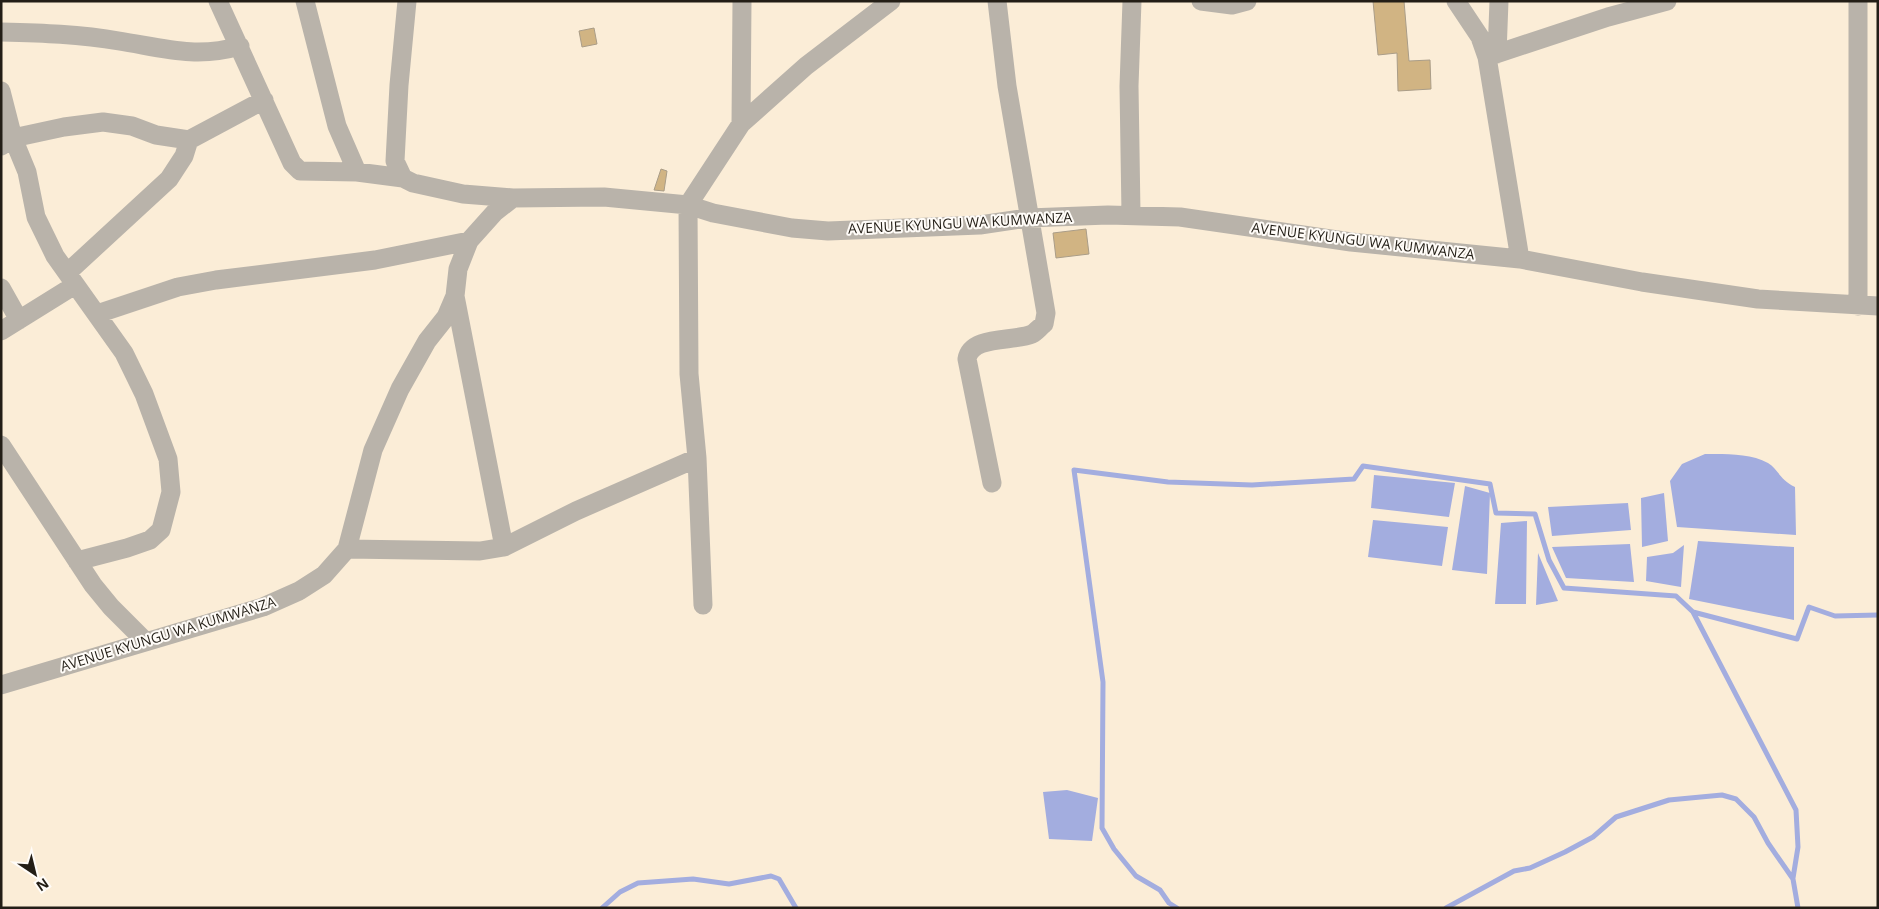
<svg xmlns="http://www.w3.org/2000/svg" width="1879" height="909" viewBox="0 0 1879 909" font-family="'Open Sans',sans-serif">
<rect width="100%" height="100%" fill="#fbedd7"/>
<path fill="#a3addf" d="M1705 454C1725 454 1750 453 1768 463 1778 469 1780 480 1795 487L1796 535 1677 527 1670 481 1682 464Z
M1374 475 1455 483 1449 517 1371 508Z
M1465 486 1490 493 1487 574 1452 570Z
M1664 493 1668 541 1642 547 1641 498Z
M1628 503 1631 530 1552 536 1548 507Z
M1373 520 1448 527 1442 566 1368 557Z
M1527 521 1526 604H1495L1501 523Z
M1698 541 1794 547V620L1689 599Z
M1630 544 1634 582 1566 578 1552 547Z
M1684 545 1681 587 1646 581 1647 557 1673 553Z
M1538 553 1558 601 1536 605Z
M1067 790 1098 798 1092 841 1049 839 1043 792Z"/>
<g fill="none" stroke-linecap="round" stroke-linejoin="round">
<path stroke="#a3addf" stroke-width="5" d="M1693 612 1796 810 1798 847 1793 878
M602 908 620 892 638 883 693 879 729 884 771 876 779 879 796 908
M1177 908 1169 903 1160 890 1136 876 1114 849 1102 828 1103 682 1074 470 1168 482 1252 485 1354 479 1363 466 1490 484 1496 513 1535 514 1549 560 1564 588 1676 596 1693 612 1797 639 1809 607 1835 616 1878 615
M1446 908 1514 871 1530 868 1565 852 1593 837 1616 817 1669 800 1722 795 1736 799 1754 817 1768 843 1793 879 1798 908"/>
</g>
<path fill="#d1b483" stroke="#aa9d88" d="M1373 1H1404L1409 61 1430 60 1431 89 1398 91 1397 53 1378 55Z
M594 28 597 44 582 47 579 31Z
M661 169 667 171 664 191 654 190Z
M1086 229 1089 254 1056 258 1053 233Z"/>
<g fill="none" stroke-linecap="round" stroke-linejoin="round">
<path stroke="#b9b3aa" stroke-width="19" d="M218 1 292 163 300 171 357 172 403 178 413 183 463 194 513 198 604 197 688 205 713 213 792 228 828 231 980 225 1028 218 1108 215 1180 217 1351 242 1520 259 1642 282 1758 299 1878 306
M305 1 337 126 357 172
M1201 1 1232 5 1247 1
M1456 1 1480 37 1487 57 1520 259
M1 32C41 33 80 34 119 41 163 48 196 59 240 46
M1497 54 1499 1
M1487 57 1608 17 1667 1
M1 91 13 138 27 172 36 217 55 256 124 353 144 394 168 459 171 492 161 530 150 540 127 548 77 561
M741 124 742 1
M1 146 13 138 64 127 103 122 132 126 156 135 189 140 264 100
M403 178 395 161 399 85 407 1
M1131 214 1129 86 1132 1
M67 273 169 179 184 156 189 140
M1 288 19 320
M455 296 504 547
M1858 306V1
M97 314 178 287 216 280 375 260 469 241
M1 331 75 285
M1 445 93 585 111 607 145 641
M992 483 967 359C971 335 1014 342 1032 334 1036 332 1040 327 1044 324L1046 313 1007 86 997 1
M347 549 480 551 504 547 576 511 697 458
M703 605 697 458 689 374 688 205 741 124 806 66 891 1
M1 685 263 607 299 591 324 575 347 549 373 450 400 389 427 341 446 317 455 296 458 269 469 241 495 212 513 198"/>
</g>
<g text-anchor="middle" stroke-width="4" stroke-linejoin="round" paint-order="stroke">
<g font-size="14" fill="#231e16" stroke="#fffcf8">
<text transform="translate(960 223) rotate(-3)" y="5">AVENUE KYUNGU WA KUMWANZA</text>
<text transform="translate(1363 241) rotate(7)" y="5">AVENUE KYUNGU WA KUMWANZA</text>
<text transform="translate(168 634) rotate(-17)" y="5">AVENUE KYUNGU WA KUMWANZA</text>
</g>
</g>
<rect width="1879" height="909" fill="none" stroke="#231e16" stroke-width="5"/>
<g transform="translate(35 874) rotate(145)" stroke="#fffcf8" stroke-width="4" paint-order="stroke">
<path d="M0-4L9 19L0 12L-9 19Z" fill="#231e16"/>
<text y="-8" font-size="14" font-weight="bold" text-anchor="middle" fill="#231e16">N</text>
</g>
</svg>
